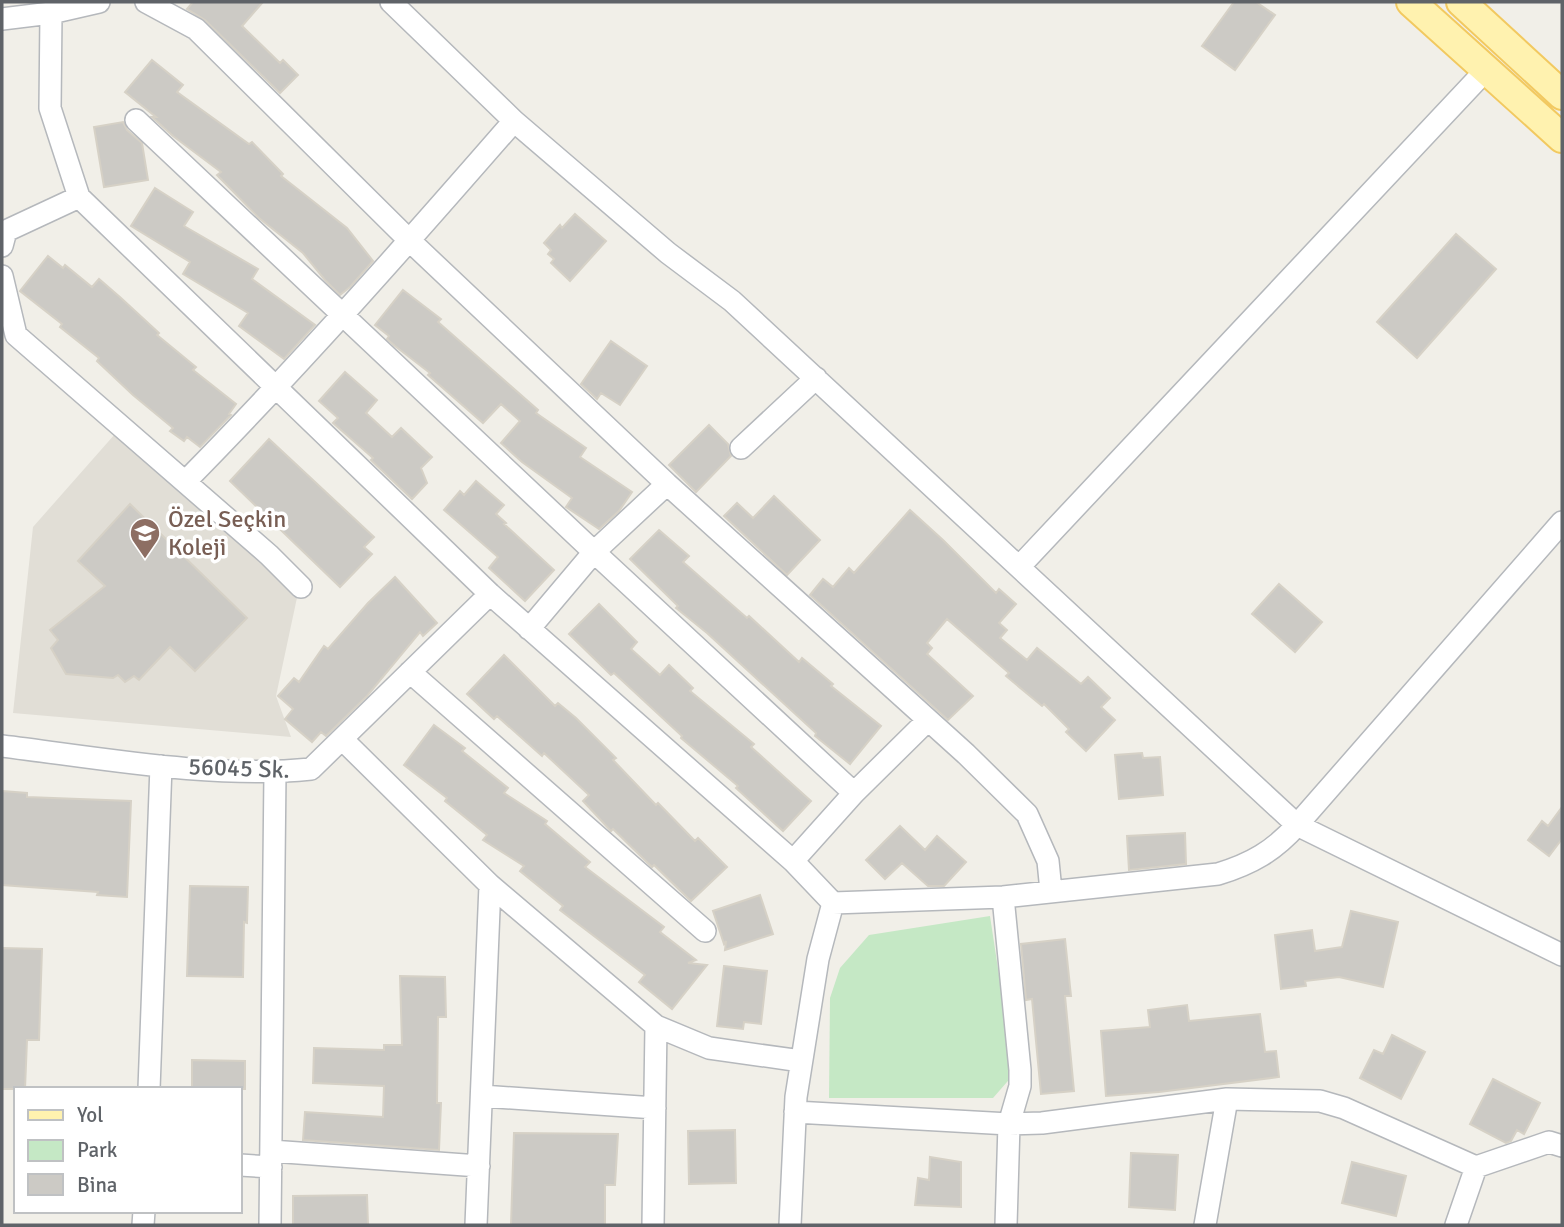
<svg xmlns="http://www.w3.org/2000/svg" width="1564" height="1227" viewBox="0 0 1564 1227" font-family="Signika,sans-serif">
<rect width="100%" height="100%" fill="#f1efe8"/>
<path fill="#e1ded6" d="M115 434 298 593 276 696 291 737 13 713 33 527Z"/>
<path fill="#c5e8c5" d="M990 916 1014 1074 993 1098H829L830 998 840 968 869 935Z"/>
<path fill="#cccac5" stroke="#d6d1c6" stroke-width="2" d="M193 2H263L242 26 280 63 283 60 298 75 280 93 205 20 187 9Z
M1234 2H1256L1275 15 1235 70 1202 46Z
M152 60 183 85 177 92 249 144 252 142 283 174 281 176 347 228 373 261 350 287 340 295 325 280 303 253 259 218 217 175 221 172 173 136 152 117H156L125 92Z
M123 122 127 130 142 143 148 180 104 187 94 127Z
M155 188 193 212 184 226 258 269 252 279 315 325 284 359 239 326 248 313 183 274 190 262 131 226Z
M575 214 606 241 570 281 551 263 554 259 548 254 551 250 544 243 560 225 562 228Z
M1456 234 1496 269 1417 358 1377 322Z
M48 256 63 268 65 265 92 287 99 279 121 298 159 333 157 335 196 367 193 370 236 404 229 414 231 415 200 447 187 437 184 441 170 431 173 428 133 395 97 361 99 358 60 327 62 324 20 291Z
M403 290 441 319 438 322 538 410 536 413 586 448 580 457 632 492 619 511 599 529 566 507 572 498 522 462 501 443 520 421 501 404 483 423 428 375 430 373 395 346 387 339 389 336 375 325Z
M611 341 647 366 620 405 601 393 597 399 581 384Z
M345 372 377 400 366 413 392 437 401 428 432 457 421 468 427 483 412 499 371 460 373 458 333 423 338 418 319 401Z
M709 425 728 444 731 456 696 492 669 465Z
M269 439 374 537 364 547 372 554 340 587 230 481Z
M476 481 504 505 496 514 506 523 504 524 554 570 525 601 489 568 498 557 444 510 460 491 464 495Z
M774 496 820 540 787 575 724 516 737 503 753 518Z
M130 504 247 618 195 671 170 647 139 680 134 676 125 682 118 675 113 678 66 674 51 648 58 640 50 630 105 586 78 561Z
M910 510 943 540 996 593 999 589 1016 604 999 623 1007 630 1000 638 1027 660 1037 648 1081 684 1088 677 1110 698 1101 707 1115 720 1086 751 1066 732 1069 729 1044 704 1042 706 1006 676 1009 673 947 619 927 643 932 648 927 654 973 696 948 720 810 595 823 579 833 587 849 568 854 573Z
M659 530 689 556 683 562 747 618 749 616 799 662 802 658 833 684 831 686 881 726 850 764 815 736 816 733 707 633 676 608 678 606 630 559Z
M395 577 437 623 423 636 420 632 367 696 326 736 321 732 312 742 285 719 293 709 278 696 294 678 299 682 324 646 328 649 368 603Z
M1279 584 1322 622 1295 652 1252 614Z
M599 604 637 642 631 649 660 675 669 665 693 688 690 691 754 744 751 747 811 801 783 831 736 788 738 786 681 738 682 736 614 673 611 675 569 634Z
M504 655 555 706 558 703 576 718 616 758 613 760 656 805 658 803 695 841 698 838 727 867 691 901 654 865 652 867 613 829 611 831 583 801 589 795 544 753 542 756 497 716 494 719 467 694Z
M434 725 465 748 462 751 508 788 504 793 547 821 545 824 590 862 585 867 664 927 660 932 696 960 688 963 707 965 672 1009 639 982 645 975 560 910 563 906 520 871 524 866 483 840 487 835 445 801 447 798 404 765Z
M1142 753 1143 758 1160 757 1163 795 1119 799 1115 755Z
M2 791 27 793V797L131 801 127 897 97 895 98 892 2 885Z
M1562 807V839L1549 856 1528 840 1542 821 1548 826Z
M900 826 925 850 937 836 966 862 944 886H928L902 863 885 879 866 860Z
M1185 833 1186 864 1129 870 1127 836Z
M190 886 248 887 247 923 244 922 243 977 187 976Z
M760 895 773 934 725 950 726 941 724 944 713 911Z
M1351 911 1398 922 1383 987 1339 977 1305 981 1306 986 1281 989 1275 935 1312 930 1315 951 1342 947Z
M1065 939 1071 996H1065L1074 1091 1041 1094 1032 999 1026 1000 1021 944Z
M2 948 42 949 39 1040H27L25 1089H2Z
M724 966 767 971 761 1024 744 1022 743 1029 717 1026Z
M400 976 445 977 446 1017H438L437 1103H441L439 1150 303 1140 305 1112 383 1117 384 1086 313 1083 314 1048 384 1050V1045H402Z
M1187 1005 1189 1021 1260 1014 1265 1052 1276 1051 1279 1077 1159 1092 1106 1096 1101 1031 1150 1027 1148 1010Z
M1392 1035 1425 1052 1401 1099 1360 1078 1374 1050 1383 1054Z
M192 1060 245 1061V1089H192Z
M1493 1079 1540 1103 1524 1134 1517 1130 1511 1141 1506 1143 1470 1124Z
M735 1130 736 1183 689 1184 688 1131Z
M514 1133 618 1134 615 1185H605V1225H511Z
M1131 1153 1178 1155 1175 1210 1129 1207Z
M930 1157 961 1162V1207L915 1205 918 1178 929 1180Z
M1352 1162 1406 1176 1396 1216 1342 1203Z
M367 1195 368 1225H293V1196Z"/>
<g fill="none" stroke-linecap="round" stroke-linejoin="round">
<g stroke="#b5b8bc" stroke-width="24">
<path id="minor" d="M99 2 51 13 50 108 79 197 490 594 793 861 833 903
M146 2 196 29 410 241 667 484 966 754 1027 814 1048 861 1051 891
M391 2 514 121 668 253 732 301 1297 825 1562 522
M2 19 51 13
M136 120 594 552 854 793
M2 246 6 231 79 197
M2 276 16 335 269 555 301 587
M741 448 816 378
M185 482C299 366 407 244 514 121
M1019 567 1486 70
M529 629 594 552 667 484
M410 672 705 931
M342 739 490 885 656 1026 709 1048 801 1061
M2 746C100 758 213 779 311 769L490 594
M793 861 854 793 928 720
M149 1089 161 766
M482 1096 655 1108
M795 1112 1009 1124 1020 1086V1070L1003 897
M271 1151 479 1166
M240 1165 271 1167
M143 1225 144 1211
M270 1225 275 773
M476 1225 490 885
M653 1225 656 1026
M790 1225 796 1097 818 959 833 903 1003 897 1218 874C1251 864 1274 851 1297 825L1562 955
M1006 1225 1009 1124 1042 1123 1227 1099 1320 1101 1344 1108 1476 1167 1549 1142 1562 1146
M1205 1225 1227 1099
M1456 1225 1476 1167"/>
</g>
<g stroke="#f2c960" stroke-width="32">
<path id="major" d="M1411 2 1562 138
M1461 2 1562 95"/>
</g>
<use href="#minor" stroke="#fff" stroke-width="21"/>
<use href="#major" stroke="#fff2af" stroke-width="28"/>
</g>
<defs>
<g id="school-pin" transform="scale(1.575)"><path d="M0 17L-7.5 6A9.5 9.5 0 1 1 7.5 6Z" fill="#8d6e63" stroke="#fff"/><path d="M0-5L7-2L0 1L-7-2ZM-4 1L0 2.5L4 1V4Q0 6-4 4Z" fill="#fff"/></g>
</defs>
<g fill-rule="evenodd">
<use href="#school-pin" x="145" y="533"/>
</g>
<g text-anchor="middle" stroke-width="7" stroke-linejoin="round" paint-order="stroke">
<g font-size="24" fill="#785e54" stroke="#fff" text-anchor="start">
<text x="168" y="527">Özel Seçkin<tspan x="168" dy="28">Koleji</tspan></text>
</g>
<g font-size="24" fill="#5f6368" stroke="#fff">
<text transform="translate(239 768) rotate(2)" y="8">56045 Sk.</text>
</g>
</g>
<rect width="1564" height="1227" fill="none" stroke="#5f6368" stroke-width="7"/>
<rect x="14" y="1087" width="228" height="126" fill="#ffffff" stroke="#bfc1c3" stroke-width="2"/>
<rect x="28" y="1110" width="35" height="10" fill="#fff2af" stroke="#bfc1c3" stroke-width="2"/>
<text x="77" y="1122" font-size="21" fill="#5f6368">Yol</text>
<rect x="28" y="1140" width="35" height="21" fill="#c5e8c5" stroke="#bfc1c3" stroke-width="2"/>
<text x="77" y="1157" font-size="21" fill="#5f6368">Park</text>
<rect x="28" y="1174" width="35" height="21" fill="#cccac5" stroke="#bfc1c3" stroke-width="2"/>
<text x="77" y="1192" font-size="21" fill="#5f6368">Bina</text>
</svg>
